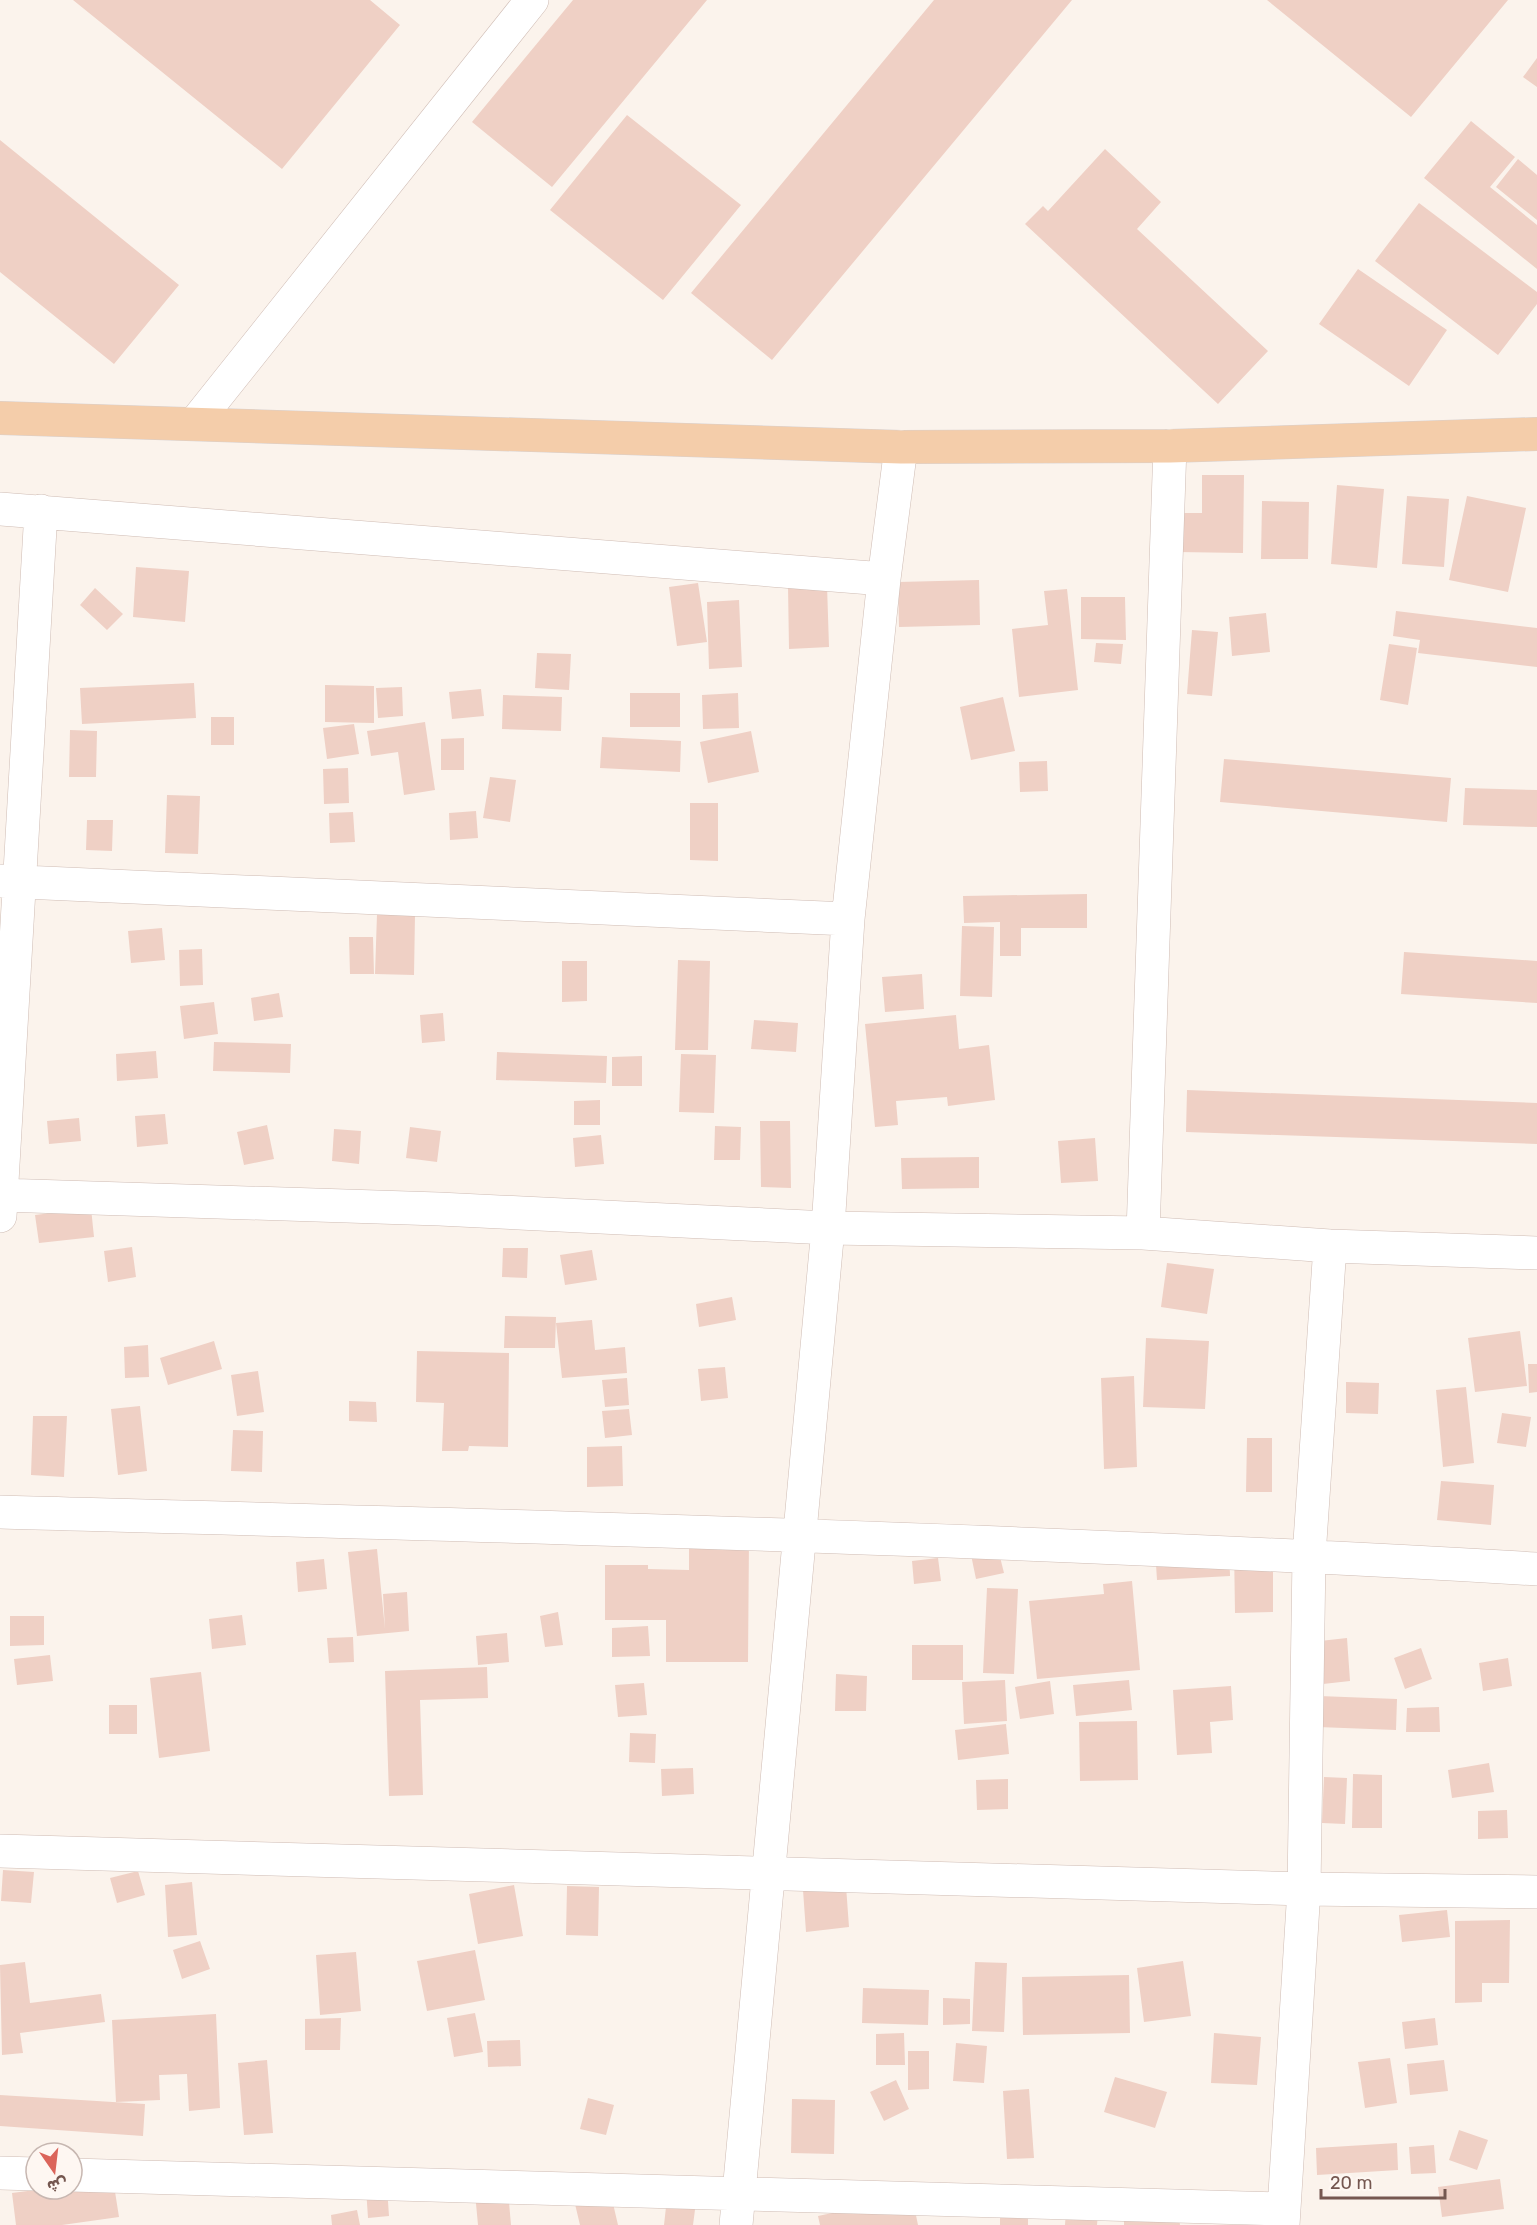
<svg xmlns="http://www.w3.org/2000/svg" width="1537" height="2225" viewBox="0 0 1537 2225" font-family="Rubik,Vazirmatn,sans-serif">
<rect width="100%" height="100%" fill="#fbf3ec"/>
<path fill="#efd0c5" d="M73 0H370L400 25 282 169Z
M573 0H707L552 187 472 122Z
M934 0H1072L772 360 691 293Z
M1267 0H1508L1411 117Z
M1537 58V87L1523 77Z
M627 115 741 205 663 300 550 210Z
M1471 121 1515 157 1490 187 1537 225V269L1424 178Z
M0 140 179 285 114 364 0 272Z
M1105 149 1161 202 1137 229 1268 351 1218 404 1025 224 1043 206 1048 211Z
M1518 159 1537 175V220L1496 187Z
M1419 203 1537 292V304L1498 355 1375 261Z
M1358 269 1447 330 1409 386 1319 324Z
M1202 475H1244L1243 553 1178 552 1179 513H1202Z
M1337 485 1384 489 1377 568 1331 564Z
M1407 496 1449 499 1444 567 1402 564Z
M1467 496 1526 508 1508 592 1449 580Z
M1262 501 1309 502 1308 559H1261Z
M136 567 189 571 185 622 133 617Z
M979 580 980 625 899 627 898 582Z
M698 583 707 642 677 646 669 587Z
M827 585 829 647 789 649 788 586Z
M95 588 123 614 107 630 80 605Z
M1067 589 1078 690 1019 697 1012 629 1048 625 1044 591Z
M1081 597H1125L1126 640 1081 639Z
M739 600 742 667 709 669 707 602Z
M1396 611 1537 628V667L1418 653 1420 640 1393 636Z
M1266 613 1270 652 1232 656 1229 617Z
M1192 630 1218 632 1212 696 1187 694Z
M1096 643 1123 644 1121 664 1094 662Z
M1389 644 1417 648 1408 705 1380 700Z
M537 653 571 654 569 690 535 688Z
M194 683 196 718 82 724 80 688Z
M325 685 374 686V723L325 722Z
M402 687 403 716 378 718 376 688Z
M481 689 484 716 452 719 449 692Z
M630 693H680V727H630Z
M738 693 739 728 703 729 702 695Z
M503 695 562 697 561 731 502 729Z
M1003 697 1015 751 971 760 960 707Z
M211 717H234V745H211Z
M425 722 435 790 404 795 398 752 371 756 367 731Z
M354 724 359 754 327 759 323 728Z
M70 730 97 731 96 777H69Z
M751 731 759 772 708 783 700 742Z
M602 737 681 741 680 772 600 768Z
M464 738V770H441V739Z
M1224 759 1451 778 1447 822 1220 802Z
M1047 761 1048 791 1020 792 1019 762Z
M348 768 349 803 324 804 323 769Z
M490 777 516 780 510 822 483 818Z
M1465 788 1537 790V827L1463 825Z
M167 795 200 796 198 854 165 853Z
M690 803H718V861L690 860Z
M476 811 478 838 450 840 449 813Z
M353 812 355 842 330 843 329 813Z
M87 820H113L112 851 86 850Z
M1087 894V928H1021V956H1000V922L964 923 963 896Z
M377 914 415 915 414 975 375 974Z
M962 926 994 927 992 997 960 996Z
M162 928 165 960 131 963 128 931Z
M349 937H373L374 974H350Z
M202 949 203 985 180 986 179 950Z
M1404 952 1537 961V1003L1401 994Z
M678 960 710 961 708 1050H675Z
M562 961H587V1001L562 1002Z
M922 974 924 1009 885 1012 882 977Z
M279 993 283 1017 254 1021 251 998Z
M214 1002 218 1034 184 1039 180 1006Z
M443 1013 445 1041 422 1043 420 1015Z
M956 1015 959 1049 989 1045 995 1100 948 1106 947 1097 896 1101 898 1125 875 1127 865 1024Z
M754 1020 798 1023 796 1052 751 1049Z
M214 1042 291 1044 290 1073 213 1071Z
M156 1051 158 1078 117 1081 116 1054Z
M497 1052 607 1056 606 1083 496 1080Z
M681 1054 716 1055 714 1113 679 1112Z
M642 1056V1086H612V1057Z
M1187 1090 1537 1103V1144L1186 1132Z
M600 1100V1125H574V1101Z
M165 1114 168 1144 137 1147 135 1116Z
M79 1118 81 1141 49 1144 47 1121Z
M760 1121H790L791 1188 761 1187Z
M267 1125 274 1159 244 1165 237 1132Z
M715 1126 741 1127 740 1160H714Z
M410 1127 441 1131 437 1162 406 1158Z
M334 1129 361 1131 359 1164 332 1161Z
M601 1135 604 1164 575 1167 573 1138Z
M1095 1138 1098 1181 1061 1183 1058 1141Z
M979 1157V1188L902 1189 901 1158Z
M91 1208 94 1237 39 1243 35 1215Z
M132 1247 136 1277 108 1282 104 1251Z
M503 1248H528L527 1278 502 1277Z
M592 1250 597 1280 565 1285 560 1255Z
M1167 1263 1214 1269 1207 1314 1161 1307Z
M732 1297 736 1320 699 1327 696 1304Z
M505 1316 556 1317 555 1348H504Z
M592 1320 595 1350 625 1347 627 1373 562 1378 556 1323Z
M1520 1331 1527 1386 1475 1392 1468 1338Z
M1146 1338 1209 1341 1205 1409 1143 1407Z
M214 1341 222 1369 168 1385 160 1358Z
M148 1345 149 1377 125 1378 124 1347Z
M417 1351 509 1353 508 1447 469 1446 468 1451H442L444 1403 416 1402Z
M1528 1364H1537V1392L1529 1393Z
M725 1367 728 1398 701 1401 698 1369Z
M258 1371 264 1412 237 1416 231 1375Z
M1134 1376 1137 1467 1104 1469 1101 1378Z
M627 1378 629 1405 605 1407 602 1380Z
M1346 1382 1379 1383 1378 1414 1346 1413Z
M1466 1387 1474 1463 1443 1467 1436 1390Z
M349 1401 376 1402 377 1422 349 1421Z
M140 1406 147 1471 118 1475 111 1409Z
M629 1409 632 1435 605 1438 602 1411Z
M1502 1413 1531 1417 1526 1447 1497 1443Z
M33 1416H67L64 1477 31 1475Z
M233 1430 263 1431 262 1472 231 1471Z
M1247 1438H1272V1492H1246Z
M622 1446 623 1486 587 1487V1447Z
M1441 1481 1494 1485 1491 1525 1437 1520Z
M689 1538H749L748 1662H666V1620H605V1565H648V1569L689 1570Z
M997 1545 1004 1573 976 1579 970 1550Z
M1229 1546 1230 1576 1157 1580 1155 1549Z
M1234 1548H1273V1612L1235 1613Z
M377 1549 385 1629 383 1594 407 1592 409 1631 357 1636 348 1552Z
M938 1558 941 1581 914 1584 912 1561Z
M324 1559 327 1589 298 1592 296 1562Z
M1132 1581 1140 1670 1037 1679 1029 1601 1104 1594 1103 1584Z
M987 1588 1018 1589 1014 1674 983 1673Z
M558 1612 563 1645 545 1647 540 1616Z
M242 1615 246 1645 212 1649 209 1619Z
M10 1616H44V1645L10 1646Z
M648 1626 650 1656 612 1657V1628Z
M507 1633 509 1662 478 1665 476 1636Z
M353 1637 354 1662 329 1663 327 1638Z
M1347 1638 1350 1681 1323 1684 1320 1641Z
M912 1645H963V1680H912Z
M1421 1648 1432 1679 1405 1689 1394 1658Z
M50 1655 53 1681 17 1685 14 1659Z
M1508 1658 1512 1686 1483 1691 1479 1663Z
M487 1667 488 1698 420 1700 423 1795 389 1796 385 1671Z
M201 1672 210 1751 159 1758 150 1678Z
M836 1674 867 1676 866 1711H835Z
M1005 1680 1007 1721 964 1724 962 1682Z
M1129 1680 1132 1710 1076 1716 1073 1685Z
M1050 1681 1054 1714 1020 1719 1015 1687Z
M644 1683 647 1715 618 1717 615 1685Z
M1231 1686 1233 1720 1210 1722 1212 1753 1177 1755 1173 1690Z
M1319 1696 1397 1699 1396 1730 1318 1727Z
M109 1705H137V1734H109Z
M1439 1707 1440 1732H1406L1407 1708Z
M1137 1721 1138 1780 1080 1781 1079 1722Z
M1006 1724 1009 1754 958 1760 955 1730Z
M630 1733 656 1734 655 1763 629 1762Z
M1489 1763 1494 1792 1452 1798 1448 1770Z
M693 1768 694 1794 662 1796 661 1769Z
M1353 1774 1382 1775V1828H1352Z
M1324 1777 1347 1778 1345 1824 1322 1823Z
M1008 1779V1809L977 1810 976 1780Z
M1507 1810 1508 1838 1478 1839V1811Z
M3 1870 34 1872 31 1903 1 1901Z
M138 1871 145 1895 117 1903 110 1878Z
M192 1882 197 1935 168 1937 165 1885Z
M514 1885 523 1936 478 1944 469 1894Z
M567 1886 599 1887 598 1936 566 1935Z
M846 1886 849 1927 806 1932 803 1890Z
M1447 1910 1450 1937 1402 1942 1399 1915Z
M1510 1920 1509 1983H1482V2002L1455 2003V1921Z
M200 1941 210 1969 182 1979 173 1950Z
M475 1950 485 2000 427 2011 417 1961Z
M356 1952 361 2011 320 2015 316 1955Z
M1183 1961 1191 2016 1144 2022 1137 1968Z
M25 1962 30 2003 101 1994 105 2022 20 2033 23 2053 2 2055 0 1965Z
M975 1962 1007 1963 1004 2032 972 2031Z
M1129 1975 1130 2033 1023 2035 1022 1977Z
M863 1988 929 1990 928 2025 862 2023Z
M943 1998 970 1999V2024L943 2025Z
M475 2013 483 2052 454 2057 447 2018Z
M216 2014 220 2108 189 2111 187 2074 159 2075 160 2100 116 2102 112 2020Z
M341 2018 340 2050H305V2019Z
M1435 2018 1438 2045 1405 2049 1402 2022Z
M904 2033 905 2065H876V2034Z
M1214 2033 1261 2037 1257 2085 1211 2083Z
M520 2040 521 2066 488 2067 487 2041Z
M956 2043 987 2046 984 2083 953 2081Z
M908 2051H929V2089L908 2090Z
M1390 2058 1397 2103 1365 2108 1358 2062Z
M267 2060 273 2133 244 2135 238 2063Z
M1444 2060 1448 2091 1410 2095 1407 2064Z
M1115 2077 1167 2092 1155 2128 1104 2112Z
M896 2080 909 2109 884 2121 870 2092Z
M1029 2089 1034 2158 1007 2159 1003 2091Z
M0 2095 145 2104 143 2136 0 2126Z
M588 2098 614 2105 606 2135 580 2129Z
M792 2099 835 2100 834 2154 791 2153Z
M1459 2130 1488 2140 1477 2170 1449 2160Z
M1397 2143 1398 2170 1317 2175 1316 2148Z
M1434 2145 1436 2173 1411 2174 1409 2147Z
M113 2179 119 2217 62 2225H16L12 2193 43 2189H72Z
M1500 2179 1504 2209 1442 2217 1438 2187Z
M387 2187 389 2216 368 2218 366 2188Z
M508 2191 511 2225H478L475 2193Z
M611 2195 618 2225H580L575 2204Z
M912 2196 918 2225H820L818 2216Z
M667 2198 696 2202 693 2225H664Z
M357 2210 360 2225H332L331 2215Z
M1066 2210 1098 2213 1097 2225H1065Z
M1000 2214H1028V2225H1000Z
M1179 2218 1180 2225H1124V2221Z"/>
<g fill="none" stroke-linecap="round" stroke-linejoin="round">
<g stroke="#cfbcb4" stroke-width="34">
<path id="minor" d="M195 423 532 0
M0 509 884 579 848 919 828 1228 736 2225
M884 579 901 447
M0 881 848 919
M0 1195 439 1209 828 1228 1143 1233 1330 1246 1537 1253
M0 1216 41 511
M1143 1233 1170 446
M0 1512C513 1526 1025 1539 1537 1569
M0 1851 1304 1889 1537 1892
M0 2173 36 2174
M72 2175 1283 2209
M1283 2225 1304 1889 1309 1556 1330 1246"/>
</g>
<g stroke="#d8d0ce" stroke-width="34">
<path id="major" d="M0 418 901 447 1170 446 1537 434"/>
</g>
<use href="#minor" stroke="#fff" stroke-width="33"/>
<use href="#major" stroke="#f4cdaa" stroke-width="33"/>
</g>
<g transform="translate(54 2171) rotate(166)"><circle r="28" fill="#fef7f2" stroke="#c7b7b1" stroke-width="1.5"/>
<path d="M0-4.5L10 22L0 15L-10 22Z" fill="#db655b"/>
<text y="-9" font-size="16" font-weight="bold" text-anchor="middle" fill="#755750">ش</text>
</g>
<path d="M1321 2189v9h124v-9" fill="none" stroke="#755750" stroke-width="3"/>
<text x="1330" y="2189" font-size="18" fill="#755750" stroke="#fef7f2" stroke-width="4.5" paint-order="stroke">20 m</text>
</svg>
